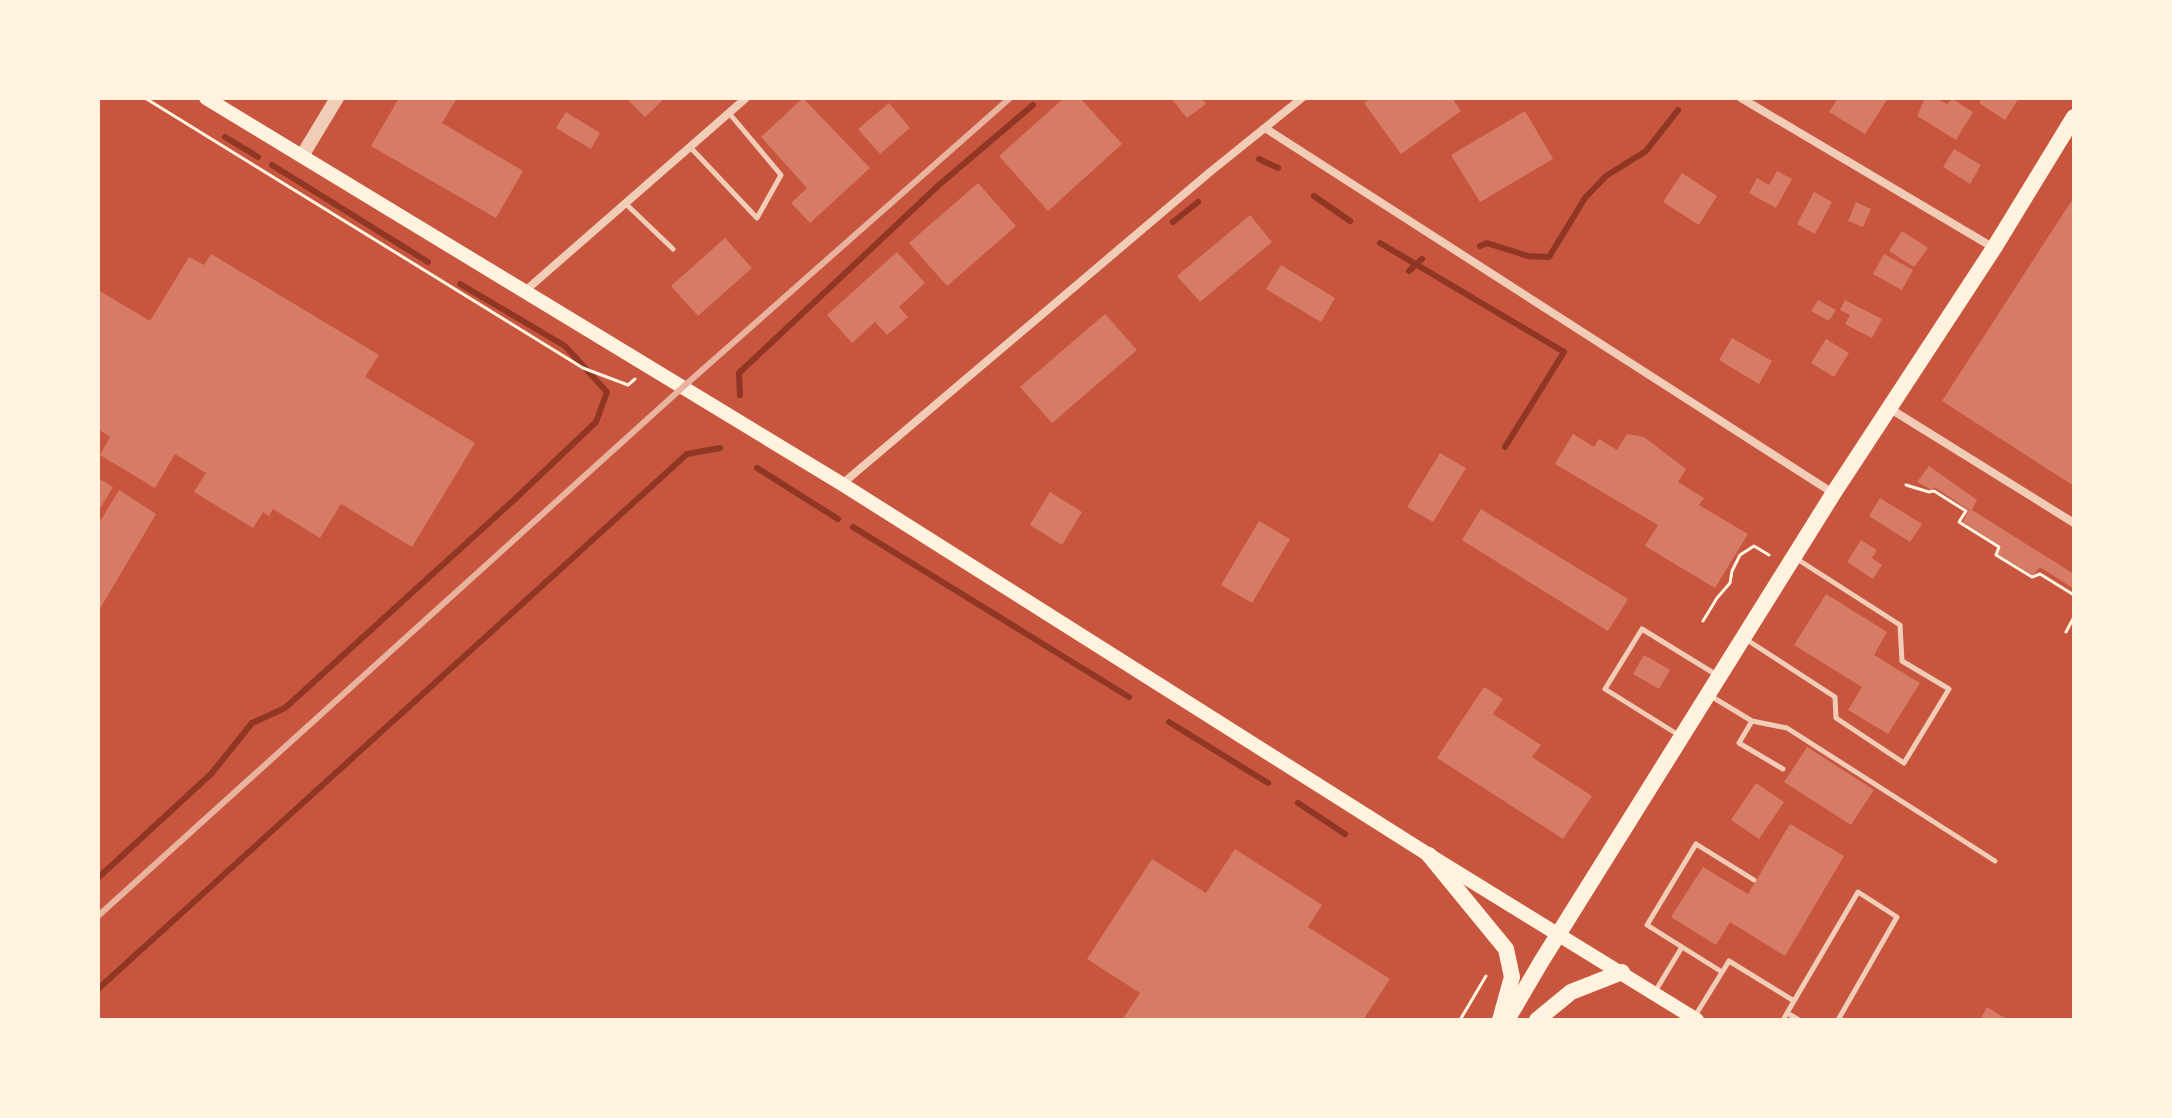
<svg xmlns="http://www.w3.org/2000/svg" width="2172" height="1118" viewBox="0 0 2172 1118" font-family="'Nunito Sans',sans-serif">
<rect width="100%" height="100%" fill="#c8553d"/>
<g fill="none" stroke-linecap="round" stroke-linejoin="round">
<path stroke="#8f3625" stroke-width="6" d="M225 137 258 157
M1259 159 1278 168
M272 165 428 262
M1314 196 1350 221
M1173 222 1198 202
M1380 243 1564 352 1505 447
M1480 246 1487 243 1528 256 1549 257 1585 198 1606 176 1646 151 1678 110
M1409 271 1422 259
M740 395 739 373 940 184 1033 105
M757 468 838 519
M853 527 1129 697
M1169 722 1268 783
M1298 803 1345 834
M98 878 211 774 252 723 285 708 515 499 596 422 607 392 565 346 460 284
M98 989 687 454 720 448"/>
</g>
<path fill="#d67c66" d="M399 98H457L442 123 523 171 496 218 371 146Z
M626 98H665L645 117Z
M803 98 870 168 810 223 791 203 807 188 761 137Z
M1064 98H1080L1122 144 1048 211 999 156Z
M1171 98H1201L1206 104 1187 118Z
M1371 98H1458L1454 101 1461 111 1401 154 1364 103Z
M1838 98H1888L1865 134 1829 112Z
M1925 98H1935L1947 104 1952 99 1973 112 1956 140 1917 116Z
M1982 98H2019L2005 120 1979 103Z
M889 103 910 128 880 154 858 129Z
M1525 111 1553 159 1480 202 1451 155Z
M566 112 600 133 591 149 556 128Z
M1954 149 1981 165 1970 184 1943 167Z
M1777 171 1792 179 1776 208 1749 193 1757 178 1769 185Z
M1682 173 1717 196 1699 225 1663 202Z
M978 183 1016 226 947 286 909 243Z
M1814 192 1832 202 1815 234 1797 224Z
M2074 197V486L1942 401Z
M1856 202 1871 209 1863 227 1848 221Z
M1250 215 1272 242 1200 302 1177 276Z
M1902 231 1928 248 1914 267 1889 251Z
M725 238 752 268 698 316 671 286Z
M897 252 925 283 899 307 908 317 887 335 875 322 852 343 827 315Z
M211 254 379 355 365 377 475 443 412 547 341 504 320 538 273 509 269 516 263 512 253 528 194 492 206 473 175 454 155 488 100 455 110 437 98 429V290L150 321 189 257 204 265Z
M1884 254 1913 270 1902 290 1873 274Z
M1281 265 1335 298 1321 322 1266 289Z
M1818 300 1836 310 1829 321 1811 311Z
M1845 300 1882 319 1872 338 1845 324 1850 315 1840 310Z
M1105 314 1137 350 1052 423 1020 387Z
M1732 338 1772 361 1759 384 1719 360Z
M1826 339 1849 353 1834 377 1811 363Z
M1573 434 1594 447 1599 439 1617 450 1627 434 1644 437 1686 469 1678 482 1704 498 1699 505 1748 534 1715 588 1645 546 1658 525 1555 464Z
M1440 453 1466 468 1433 522 1407 507Z
M1929 466 1977 500 1972 510 2074 574V589L2040 567 2033 575 1997 554 2001 547 1963 522 1969 510 1934 487 1932 490 1917 482Z
M98 478 113 487 98 512Z
M119 490 156 514 98 612V525Z
M1050 492 1082 512 1062 545 1030 525Z
M1880 498 1922 524 1910 542 1869 516Z
M1481 509 1628 599 1608 631 1462 540Z
M1259 521 1290 539 1252 603 1221 585Z
M1861 540 1877 550 1872 558 1882 565 1873 579 1847 562Z
M1826 594 1887 632 1874 655 1920 683 1888 734 1848 710 1862 687 1794 645Z
M1644 655 1670 670 1659 689 1633 674Z
M1484 687 1503 699 1493 714 1541 745 1532 757 1592 796 1563 839 1437 758Z
M1807 747 1874 790 1851 825 1784 782Z
M1756 783 1784 802 1759 839 1731 820Z
M1790 824 1844 856 1785 956 1730 922 1716 945 1671 917 1703 867 1748 894Z
M1235 849 1322 905 1308 927 1390 979 1363 1020H1122L1140 993 1087 959 1152 859 1206 893Z
M1987 1007 2005 1018 2004 1020H1980Z"/>
<g fill="none" stroke-linecap="round" stroke-linejoin="round">
<path stroke="#fff3e0" stroke-width="3" d="M145 98 583 368 628 385 635 379
M1906 485 1929 492 1934 491 1966 511 1959 522 1999 547 1996 555 2032 577 2040 574 2074 595
M1703 621 1717 598 1730 583 1732 571 1740 555 1754 546 1769 555
M2066 632 2074 617
M1460 1020 1486 976"/>
<path stroke="#f1ccb7" stroke-width="5" d="M691 148 757 218 781 175 729 113
M626 204 673 249
M1744 638 1835 697 1836 718 1904 763 1949 689 1902 661 1900 625 1797 559
M1709 695 1752 721 1787 728 1995 861
M1752 721 1739 743 1783 769
M1677 734 1605 689 1642 629 1715 674
M1722 972 1647 925 1696 844 1754 880
M1656 990 1682 947
M1794 1001 1858 892 1897 917 1838 1020
M1787 1013 1799 1020
M1695 1016 1729 961 1794 1001 1783 1020"/>
<path stroke="#f1ccb7" stroke-width="8" d="M1741 98 1994 248
M1265 128 1833 493
M525 291 746 98
M1889 408 2074 523
M842 484 1210 172 1302 98"/>
<path stroke="#f1ccb7" stroke-width="14" d="M302 156 337 98"/>
<path stroke="#fff3e0" stroke-width="14" d="M206 98 842 484 1429 855 1697 1020"/>
<path stroke="#fff3e0" stroke-width="16" d="M1429 855 1506 949 1512 977 1500 1020
M1507 1020 1541 962 1833 494 1994 248 2074 117
M1537 1020 1571 992 1622 972"/>
<path stroke="#e9b49f" stroke-width="6" d="M98 916 683 387 1010 98"/>
</g>
<rect width="2172" height="1118" fill="none" stroke="#fff3e0" stroke-width="200"/>
</svg>
